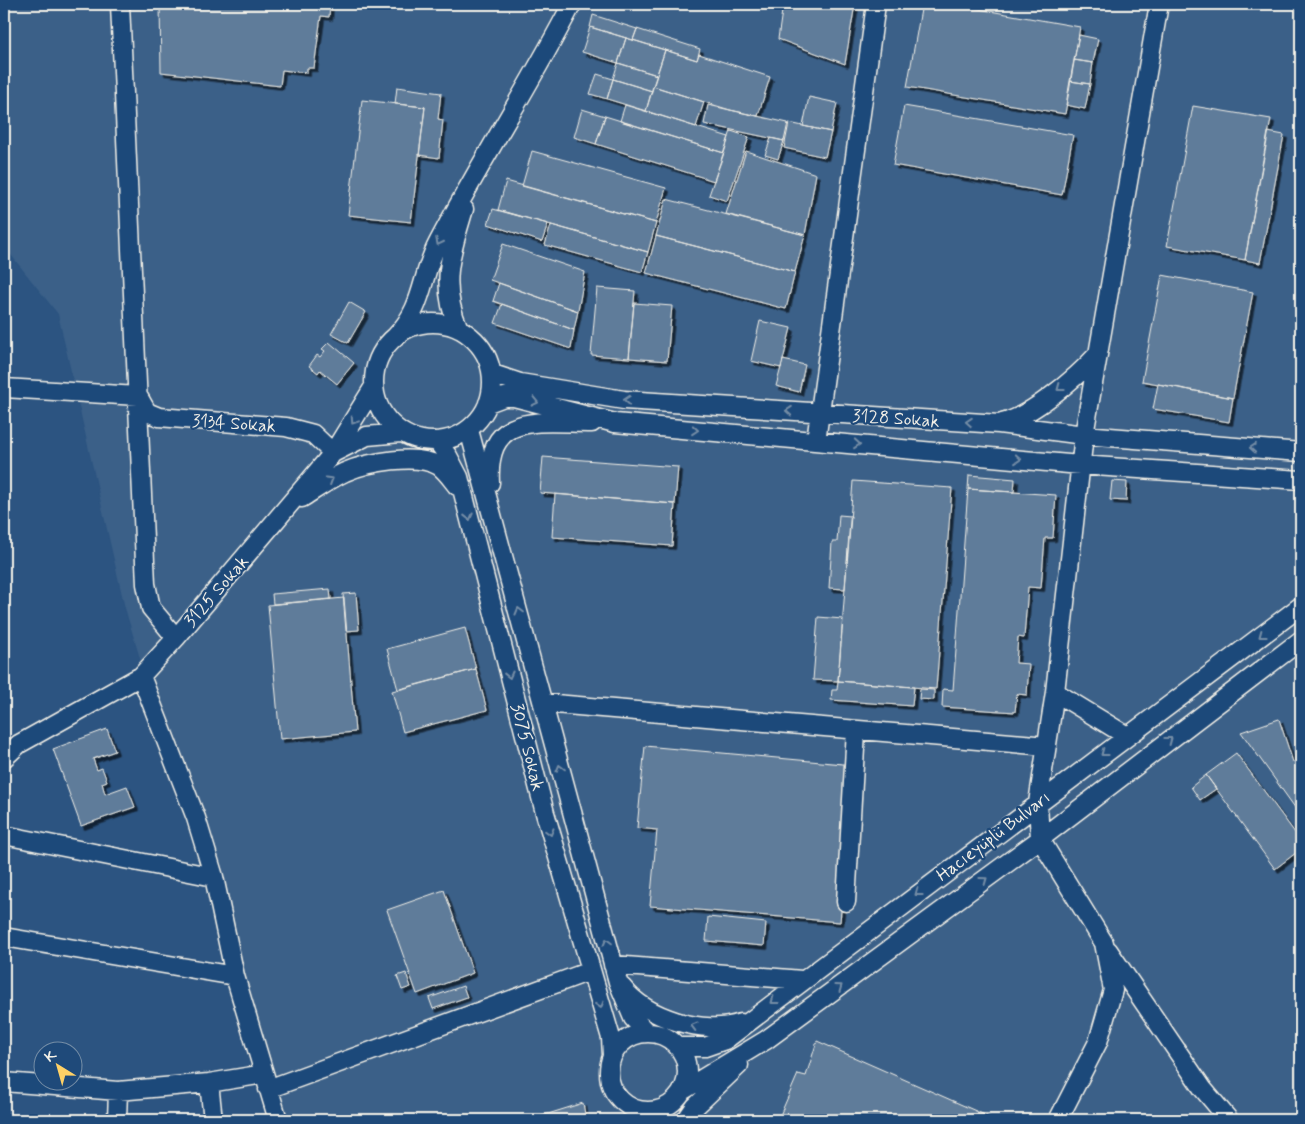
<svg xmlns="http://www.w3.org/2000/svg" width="1305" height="1124" viewBox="0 0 1305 1124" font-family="Mynerve,sans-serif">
<defs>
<filter id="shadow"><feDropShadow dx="3.5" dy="3.5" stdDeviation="0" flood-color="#0009"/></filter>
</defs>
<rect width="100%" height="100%" fill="#2c5481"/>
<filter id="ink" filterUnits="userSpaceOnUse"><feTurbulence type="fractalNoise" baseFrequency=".02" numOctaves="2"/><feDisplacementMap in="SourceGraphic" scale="10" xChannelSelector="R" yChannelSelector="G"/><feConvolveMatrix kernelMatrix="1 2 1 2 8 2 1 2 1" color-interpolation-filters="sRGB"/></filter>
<g filter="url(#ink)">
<path fill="#3b6088" d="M4 4H1301V1120H281L264 1074 125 608 58 314 4 246Z"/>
<path fill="#5e7b9a" stroke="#f4f1e8" filter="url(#shadow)" d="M160 4H330L329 17 321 16 314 68H307V73L282 70 280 86 161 72Z
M783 4H855L845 64 778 39Z
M922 4H950L1080 27 1065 114 907 87Z
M593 15 637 29 633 40 590 27Z
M590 27 626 38 618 63 582 52Z
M637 29 700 49 697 60 633 40Z
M1079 35 1098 39 1093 63 1074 60Z
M626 38 665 50 657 75 618 63Z
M665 50 697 60 699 54 770 77 758 116 730 110 653 86Z
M1074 60 1093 63 1090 84 1070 81Z
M618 63 657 75 652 91 613 79Z
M597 74 613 79 607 99 590 94Z
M613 79 652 91 646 111 607 99Z
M1070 81 1090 84 1085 109 1066 105Z
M653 86 704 102 696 127 646 111Z
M397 87 441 93 438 119 443 120 439 158 419 155 425 107 395 104Z
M809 97 837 103 831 132 803 126Z
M362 100 425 107 411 222 348 215Z
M625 105 729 137 724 153 620 121Z
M708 105 788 123 784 141 704 124Z
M904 106 1073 135 1062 195 893 165Z
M1193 106 1271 119 1245 260 1167 246Z
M582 109 605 116 596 144 574 137Z
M605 116 724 153 714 181 596 144Z
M789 123 831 132 825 157 784 148Z
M731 131 749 137 727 201 709 195Z
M1268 132 1284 135 1260 263 1245 260Z
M771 138 784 141 778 159 765 155Z
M532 151 666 188 656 223 522 186Z
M746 151 816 174 805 235 726 214Z
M506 181 656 223 648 252 498 210Z
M666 199 805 235 795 272 656 236Z
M493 209 548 224 542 242 488 224Z
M551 225 648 252 642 272 545 245Z
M656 236 795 272 786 309 646 273Z
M503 244 585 272 578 311 490 280Z
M1162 275 1253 292 1233 398 1142 381Z
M499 283 578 311 574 330 493 301Z
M597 288 635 291 629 358 591 355Z
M349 302 366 312 348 343 331 334Z
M634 303 672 306 667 361 629 358Z
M502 304 574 330 571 349 495 323Z
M760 321 791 328 781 368 751 361Z
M329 342 354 363 337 384 320 370 318 373 309 366 317 355 320 357 325 351 322 349Z
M783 360 805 365 799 392 776 386Z
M1158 384 1233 398 1229 422 1153 409Z
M543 457 678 467 675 504 540 493Z
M969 475 1015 479 1014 492 968 489Z
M853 481 952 488 936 689 838 681Z
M1112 481 1127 482 1126 501 1110 500Z
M968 489 1056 495 1053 538H1045L1041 588 1028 587 1024 638 1018 637 1016 663 1029 664 1027 695 1017 694 1015 712 942 707 943 689 953 690Z
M555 494 675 504 672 546 552 537Z
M839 515 851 516 845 589 829 588 832 542H837Z
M330 589 331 599 273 604 272 594Z
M356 593 359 630 346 631 343 594Z
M344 598 355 732 280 739 268 605Z
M818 617 843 619 838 681 813 680Z
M465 628 476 669 398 690 387 649Z
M476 669 487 710 403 732 392 691Z
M838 681 914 687 912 706 831 700 832 690H837Z
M920 689 934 690V700L919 699Z
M1279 719 1293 762 1301 759V816L1241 732Z
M107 729 115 751 93 759 97 770 102 768 107 781 102 783 105 794 127 786 135 807 81 826 53 749Z
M645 746 854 765 840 922 650 906 657 830 637 828Z
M1236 753 1301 841V849L1275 869 1206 775Z
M1206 775 1216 789 1200 800 1191 787Z
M444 890 473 973 417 994 387 910Z
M708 917 766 923 764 946 706 941Z
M406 973 411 987 402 990 397 976Z
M463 986 467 997 433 1009 429 998Z
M817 1041 994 1119 993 1120H778L798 1074 806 1076Z
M583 1103 586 1120H529Z"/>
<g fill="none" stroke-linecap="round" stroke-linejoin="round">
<g stroke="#f4f1e8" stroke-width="21">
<path id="minor" d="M120 4 146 584 151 608 176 638
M374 382a59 59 0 1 1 118 0a59 59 0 1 1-118 0Z
M459 329C439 285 451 252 464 209
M396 336C425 305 420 277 438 243 480 162 530 85 572 4
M493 374 520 383 624 400 999 424 1084 435 1301 452
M4 388 138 396 147 412 159 417 286 427 313 434 333 453
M488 403 504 397H514L615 423 1080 465 1301 480
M1002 423C1031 416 1075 379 1096 356
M469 430 618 982 633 1018 647 1033
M437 441 448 456 459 477 545 813 611 1038 612 1056
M816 441 876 4
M335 452 367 436 400 433
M490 483C486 410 539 423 592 423
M302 498C316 489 330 479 345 472 368 462 417 453 439 466 446 471 452 480 457 486
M141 676 196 818 214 877 235 976 278 1120
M1055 692 1127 736
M543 703 1047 746
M4 758 19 744 141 676 176 638 333 453 373 388
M4 835 214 877
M846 902 856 731
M4 937 235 976
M1108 950 1203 1089 1229 1120
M613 965 802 980
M622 987C646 1018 705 1036 741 1023
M609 1072a39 39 0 1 1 78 0a39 39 0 1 1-78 0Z
M678 1047H705L725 1040 1301 606
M4 1082 118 1091 209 1083 264 1074
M209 1083 213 1120
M268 1089 590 971
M682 1091 766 1040 1040 839 1301 640
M117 1120 118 1091
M686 1120 695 1107 739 1065
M1058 1120 1098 1042 1113 990 1104 943 1040 839 1038 803 1055 692 1084 435 1159 4"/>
</g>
<use href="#minor" stroke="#1f4a7a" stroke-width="18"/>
</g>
<defs><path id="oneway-chevron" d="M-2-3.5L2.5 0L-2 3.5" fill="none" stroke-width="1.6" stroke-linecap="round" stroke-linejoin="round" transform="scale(1.25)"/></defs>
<g stroke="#748da6">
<use href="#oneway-chevron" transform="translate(439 242) rotate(117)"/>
<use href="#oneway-chevron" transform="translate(1060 388) rotate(143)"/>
<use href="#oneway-chevron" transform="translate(627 400) rotate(-175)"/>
<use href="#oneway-chevron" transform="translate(535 402) rotate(13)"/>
<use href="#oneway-chevron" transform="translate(789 411) rotate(-176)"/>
<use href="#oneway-chevron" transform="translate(354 421) rotate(124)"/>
<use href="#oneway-chevron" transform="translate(969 422) rotate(-176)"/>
<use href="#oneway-chevron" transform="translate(695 430) rotate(5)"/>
<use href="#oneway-chevron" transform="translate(857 444) rotate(5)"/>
<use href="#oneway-chevron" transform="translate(1253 448) rotate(-175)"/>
<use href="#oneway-chevron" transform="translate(1018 459) rotate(5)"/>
<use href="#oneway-chevron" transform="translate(330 480) rotate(-31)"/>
<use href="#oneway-chevron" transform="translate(469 517) rotate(76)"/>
<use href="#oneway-chevron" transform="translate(519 611) rotate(-105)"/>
<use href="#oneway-chevron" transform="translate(1262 635) rotate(143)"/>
<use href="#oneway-chevron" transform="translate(509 675) rotate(76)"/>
<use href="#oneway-chevron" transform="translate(1169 740) rotate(-37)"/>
<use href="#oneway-chevron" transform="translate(1104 753) rotate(143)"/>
<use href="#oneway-chevron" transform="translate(560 768) rotate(-105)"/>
<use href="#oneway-chevron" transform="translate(550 832) rotate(74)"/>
<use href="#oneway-chevron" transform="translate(984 880) rotate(-36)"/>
<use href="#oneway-chevron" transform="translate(918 893) rotate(143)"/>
<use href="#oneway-chevron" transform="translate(607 942) rotate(-105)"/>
<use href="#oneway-chevron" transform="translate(839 987) rotate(-36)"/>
<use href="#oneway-chevron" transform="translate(774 1001) rotate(143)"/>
<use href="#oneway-chevron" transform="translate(600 1005) rotate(73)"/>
<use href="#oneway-chevron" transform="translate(694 1026) rotate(-165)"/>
</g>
</g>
<g text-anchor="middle" stroke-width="4.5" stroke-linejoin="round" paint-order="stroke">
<g font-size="18" fill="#f4f1e8" stroke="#1f4a7a">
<text transform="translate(896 418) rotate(4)" y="6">3128 Sokak</text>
<text transform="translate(234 423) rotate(4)" y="6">3134 Sokak</text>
<text transform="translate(216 591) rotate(-49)" y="6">3125 Sokak</text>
<text transform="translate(528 747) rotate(76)" y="6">3075 Sokak</text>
<text transform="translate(993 836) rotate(-37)" y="6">Hacıeyüplü Bulvarı</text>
</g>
</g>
<rect width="1305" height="1124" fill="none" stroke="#1f4a7a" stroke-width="20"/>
<rect x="10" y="10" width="1285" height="1104" fill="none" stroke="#f4f1e8" stroke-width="2" filter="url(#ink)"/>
<g transform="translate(58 1066) rotate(323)"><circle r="24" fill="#1f4a7a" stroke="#748da6"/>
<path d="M0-4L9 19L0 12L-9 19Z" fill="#ffd166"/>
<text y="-8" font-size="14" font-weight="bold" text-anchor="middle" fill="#f4f1e8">K</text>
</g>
</svg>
